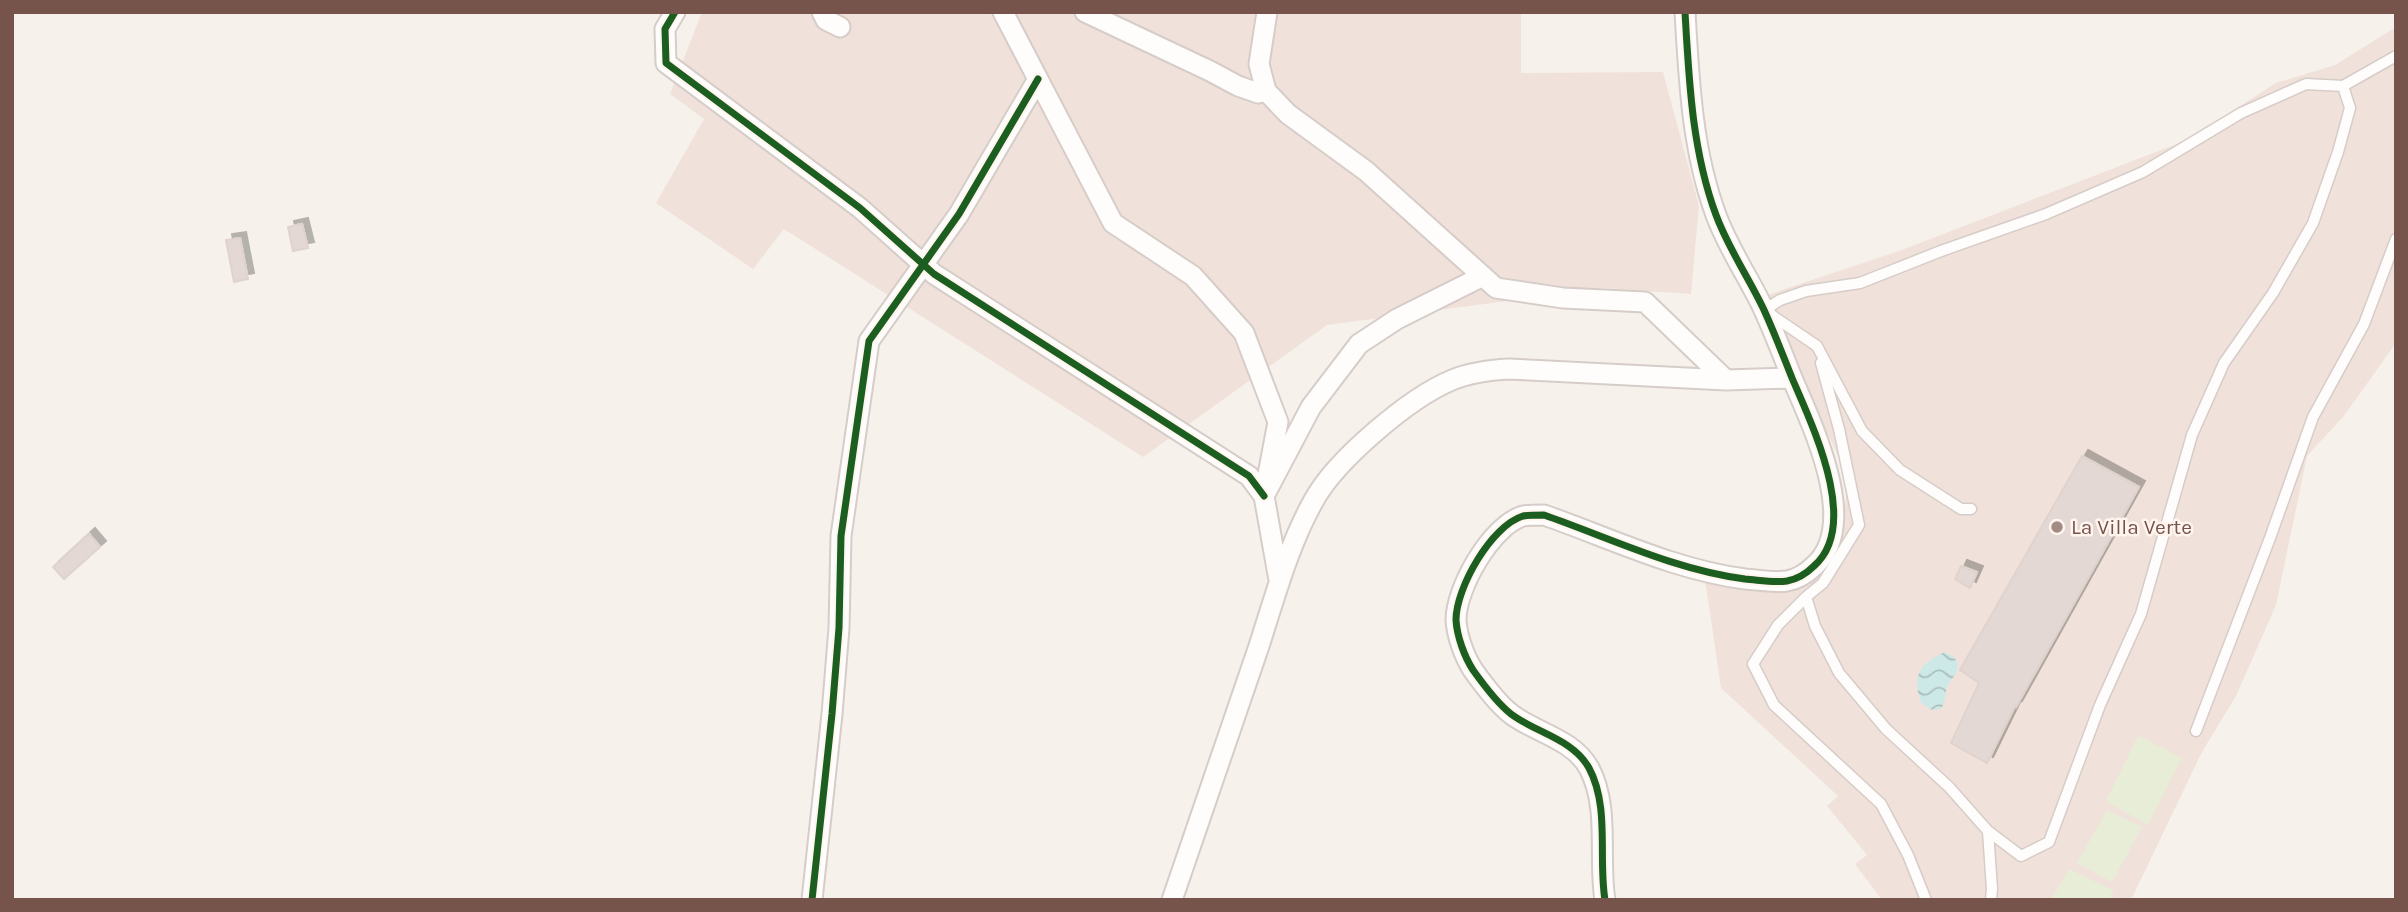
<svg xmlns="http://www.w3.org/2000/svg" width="2408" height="912" viewBox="0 0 2408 912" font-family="Karla,sans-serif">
<defs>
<pattern id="water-waves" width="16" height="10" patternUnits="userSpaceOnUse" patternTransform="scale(1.75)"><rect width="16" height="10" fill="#cde9e7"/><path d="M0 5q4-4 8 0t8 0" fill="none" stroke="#abbfbd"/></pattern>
<filter id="shadow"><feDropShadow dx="6" dy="-6" stdDeviation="0" flood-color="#0004"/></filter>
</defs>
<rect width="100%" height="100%" fill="#f7f1ec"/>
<path fill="#f0e2da" d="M702 12H1521V73L1663 72 1699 206 1691 294 1604 288 1327 325 1143 457 784 229 753 269 656 203 704 119 670 94Z
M2396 27V343L2343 417 2307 456 2276 605 2236 696 2202 752 2131 900H1882L1855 864 1867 855 1827 806 1838 796 1721 688 1705 579 1777 592 1827 562 1843 524 1848 477 1794 362 1758 298 1902 250 2187 140 2276 83 2335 65Z"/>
<path fill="#e8edd7" d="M2138 736 2182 758 2148 825 2106 801Z
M2107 810 2142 827 2112 882 2077 863Z
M2069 869 2114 891 2109 900H2051Z"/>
<path fill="url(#water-waves)" d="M1944 652 1953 656 1958 663C1957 676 1954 675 1948 685 1944 693 1947 700 1941 709L1932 710 1921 703C1912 675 1919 665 1944 652Z"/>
<path fill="#e4d8d4" stroke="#e0d3ce" stroke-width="2" filter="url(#shadow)" d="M302 224 308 248 293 251 288 227Z
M240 238 248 279 234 282 226 240Z
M2082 456 2139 487 2016 707 2015 706 1987 763 1951 743 1979 683 1960 670Z
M89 534 100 547 64 579 53 567Z
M1961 566 1977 572 1970 588 1955 579Z"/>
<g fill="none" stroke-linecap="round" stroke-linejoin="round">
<g stroke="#d6ccc8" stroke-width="13">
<path id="service" d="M2343 86 2396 56
M1821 363 1839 429 1859 525 1823 583 1806 597 1815 626 1839 673 1886 729 1949 787 1988 831 1992 889 1991 900
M1971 509H1961L1900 470 1862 431 1817 346 1764 310 1780 300 1806 291 1860 283 1941 251 2046 214 2143 172 2241 113 2306 84 2343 86 2350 108 2338 152 2313 223 2273 293 2224 363 2192 435 2141 614 2100 705 2049 842 2021 856 1988 831
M1806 597 1778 625 1753 664 1774 705 1881 804 1908 855 1926 900
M2196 731 2270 538 2313 417 2364 324 2396 239"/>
</g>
<g stroke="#d6ccc8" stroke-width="23">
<path id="minor" d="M675 12 665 29 666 63 860 208 934 274 1249 476 1264 496
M822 12 826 20 840 27
M1003 12 1113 223 1193 276 1244 333 1278 422 1264 496
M1085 12 1210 71 1238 86 1258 93 1266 91
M1267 12 1259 64 1266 91 1288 114 1366 171 1496 288 1563 298 1645 302 1726 380
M1279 580 1264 496 1311 407 1359 344 1397 319 1483 276
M812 900 832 714 839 628 841 536 869 341 959 214 1038 79
M1172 900C1201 816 1229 733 1258 649 1274 600 1288 546 1314 500 1336 460 1409 398 1452 380 1469 373 1490 370 1509 369L1726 380 1792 378
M1605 900C1598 858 1610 807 1589 768 1573 739 1536 733 1511 714 1497 703 1483 684 1473 670 1464 656 1457 636 1456 620 1456 588 1491 526 1523 516 1529 515 1537 515 1544 515 1610 538 1675 570 1745 579 1759 580 1773 583 1787 581 1798 579 1807 573 1814 566 1861 525 1812 425 1792 378 1783 355 1774 332 1764 310 1749 278 1728 248 1716 215 1692 150 1689 81 1685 12"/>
</g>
<use href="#service" stroke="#fefdfc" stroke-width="10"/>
<use href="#minor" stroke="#fefdfc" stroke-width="19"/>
<g stroke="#fff5ee" stroke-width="11">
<path id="cycleway" d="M675 12 665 29 666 63 860 208 934 274 1249 476 1264 496
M812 900 832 714 839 628 841 536 869 341 959 214 1038 79
M1605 900C1598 858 1610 807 1589 768 1573 739 1536 733 1511 714 1497 703 1483 684 1473 670 1464 656 1457 636 1456 620 1456 588 1491 526 1523 516 1529 515 1537 515 1544 515 1610 538 1675 570 1745 579 1759 580 1773 583 1787 581 1798 579 1807 573 1814 566 1861 525 1812 425 1792 378 1783 355 1774 332 1764 310 1749 278 1728 248 1716 215 1692 150 1689 81 1685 12"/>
</g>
<use href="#cycleway" stroke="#1b5e20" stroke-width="7"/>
</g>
<circle fill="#a38a83" stroke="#fff5ee" stroke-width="2.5" cx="2057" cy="527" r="7"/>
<g text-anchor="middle" stroke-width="5" stroke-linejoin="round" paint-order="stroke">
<g font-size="21" fill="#76534b" stroke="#fff5ee" text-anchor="start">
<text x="2071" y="534">La Villa Verte</text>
</g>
</g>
<rect width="2408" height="912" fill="none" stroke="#76534b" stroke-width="28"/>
</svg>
